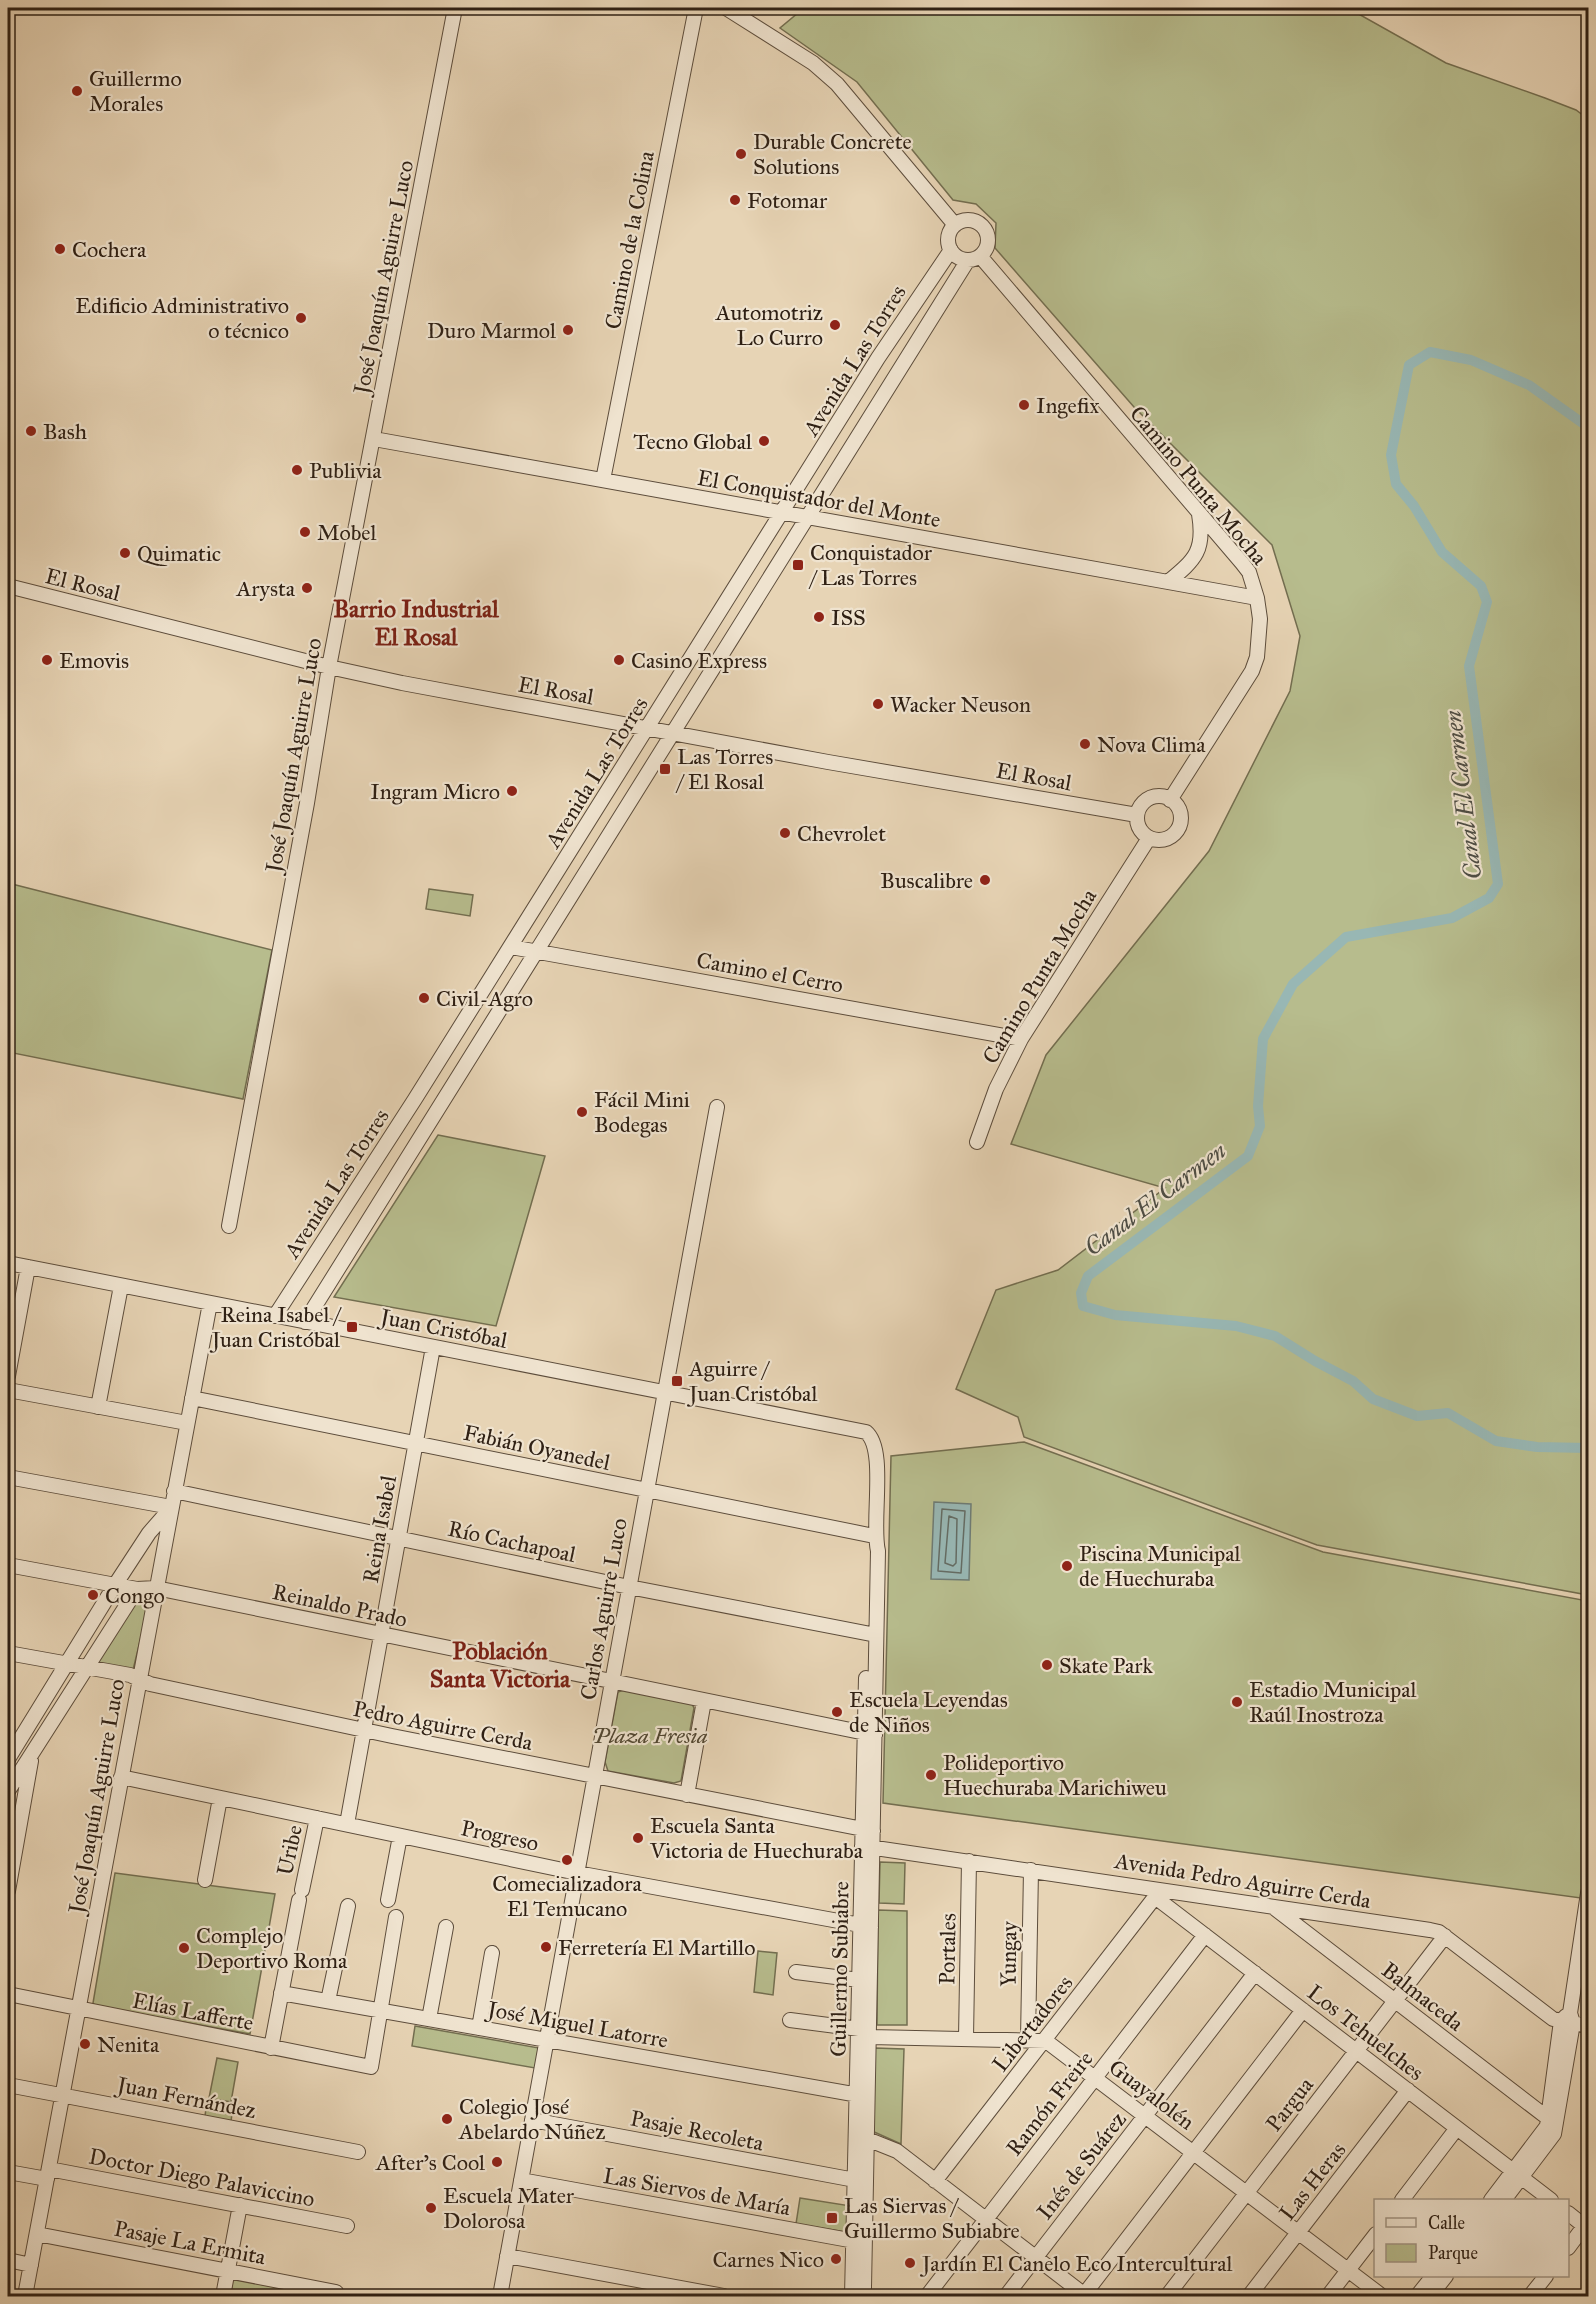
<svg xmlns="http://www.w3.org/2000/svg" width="1596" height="2304" viewBox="0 0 1596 2304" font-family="'IM FELL Great Primer',serif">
<rect width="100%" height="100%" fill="#e7d4b5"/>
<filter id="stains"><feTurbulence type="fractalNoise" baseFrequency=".00333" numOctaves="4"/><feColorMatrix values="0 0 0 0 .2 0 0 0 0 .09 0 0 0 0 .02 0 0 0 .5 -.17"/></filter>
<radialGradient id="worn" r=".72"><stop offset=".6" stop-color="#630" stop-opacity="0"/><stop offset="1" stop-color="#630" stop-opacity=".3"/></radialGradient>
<path fill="#b7bc8d" stroke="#736e50" stroke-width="1.5" d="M804 8H1348L1446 63 1545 98 1576 110 1588 119V1595L1317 1545 1024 1437 1018 1417 956 1389 996 1290 1058 1270 1165 1188 1011 1144 1046 1055 1209 851 1290 691 1300 636 1272 545 1134 407 995 248 996 223 976 204 953 200 857 82 780 28Z
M8 883 272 950 243 1099 8 1052Z
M429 889 473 895 470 916 426 909Z
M438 1135 545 1156 496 1326 334 1297Z
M1024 1442 1323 1552 1588 1601V1899L883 1803 891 1456Z
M139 1596 149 1604 133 1670 96 1662Z
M624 1690 691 1702 694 1708 681 1781 674 1783 608 1771 605 1762 618 1692Z
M880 1862 905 1863 904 1904 879 1903Z
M115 1873 275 1894 250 2034 95 2006 93 2003Z
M878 1910 907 1911V2025H877Z
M758 1951 777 1953 773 1995 754 1992Z
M415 2026 539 2048 535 2068 412 2046Z
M875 2048 904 2049 901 2144 872 2131Z
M217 2058 238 2062 231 2102 209 2098Z
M207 2102 233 2107 231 2121 205 2116Z
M800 2198 851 2206 846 2232 796 2224Z
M233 2279 324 2296H230Z"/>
<path fill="#98b7b4" stroke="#6e7b74" stroke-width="1.5" d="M934 1502 971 1504 969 1580 931 1579Z"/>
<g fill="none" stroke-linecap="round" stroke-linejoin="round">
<path stroke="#646c64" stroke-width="1.5" d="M942 1509 965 1511 961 1573 938 1571Z
M949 1516 957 1519 956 1563 953 1566 945 1563Z"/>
<path stroke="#98b7b4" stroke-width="10" d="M1588 427 1529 385 1471 360 1430 352 1409 365 1391 455 1396 484 1414 506 1442 552 1481 586 1487 602 1469 666 1498 884 1489 898 1452 918 1346 937 1293 984 1263 1039 1258 1106 1260 1126 1248 1156 1088 1276 1081 1293 1083 1306 1115 1315 1236 1326 1275 1336 1315 1361 1353 1381 1373 1399 1417 1416 1448 1413 1496 1441 1537 1447 1588 1448"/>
<g stroke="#5d4d3c" stroke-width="16">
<path id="minor" d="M726 8 813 63 837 84 955 225
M948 240a20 20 0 1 1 40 0a20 20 0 1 1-40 0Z
M980 256 1242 563 1249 572 1257 598 1260 619 1257 657 1252 671 1170 800
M374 439 1257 598
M603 480 696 8
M1168 582C1196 559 1205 550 1199 514
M8 586 329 667 402 683 828 762 1137 815
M1137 818a22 22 0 1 1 44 0a22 22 0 1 1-44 0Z
M511 947 1021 1039
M977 1142 996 1089 1021 1039 1149 838
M229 1226 307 803 329 667 455 8
M8 1263 866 1432C887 1449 871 1522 878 1551L864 2287 862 2296
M275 1316 415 1099 878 358 951 250
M305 1322 968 260
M8 1376 28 1267
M8 1390 187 1423
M192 1398 874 1536
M98 1407 121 1286
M8 1477 171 1507
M174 1491 629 1587 876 1635
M8 1565 137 1589 156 1588 875 1735
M8 1653 130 1675 150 1684 392 1736 873 1831
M8 1759 115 1585 149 1533 170 1509
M121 1777 577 1873 871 1927
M8 1791 137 1589
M687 1795 704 1701
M347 1824 433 1347
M862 1846 1430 1930 1439 1932 1553 2019 1588 2026
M205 1880 220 1798
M302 1890 317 1818
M8 1891 31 1761
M1155 1897 1551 2200
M388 1900 400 1836
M1273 1907 1549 2119
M796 1972 859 1980
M281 1993 864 2096
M8 1994 371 2067 396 1917
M328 2001 348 1906
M429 2019 446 1927
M790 2020 859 2029 870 2037 1046 2041 1382 2296
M479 2028 492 1953
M966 2038 969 1861
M1028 2039 1031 1870
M271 2048 299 1900
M8 2085 358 2152
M532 2120 855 2180
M867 2139 897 2151 1086 2296
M49 2169 347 2226
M8 2172 47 2179
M521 2180 860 2242
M935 2181 1155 1897 1157 1890
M1402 2200 1457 2128
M1491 2200 1547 2126 1561 2021 1566 2016
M1504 2200 1554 2134 1573 2023 1570 2013 1588 1893
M1568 2213 1588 2229
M37 2234 336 2292
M1568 2248 1588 2221
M507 2256 724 2296
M8 2260 31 2265
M25 2296 210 1303
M223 2296 240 2205
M500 2296 717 1107
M852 2296 866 1678
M927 2296 1205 1935
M1006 2296 1255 1973
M1083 2296 1303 2010
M1167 2296 1445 1936
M1249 2296 1408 2090
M1328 2296 1376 2234
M1417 2296 1433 2276
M1430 2296 1446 2276
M1530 2296 1546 2276"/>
</g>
<use href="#minor" stroke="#efe3cf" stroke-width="14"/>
</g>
<g fill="#8f2418" stroke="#efe3cf" stroke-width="2">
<circle cx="77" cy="91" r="6"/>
<circle cx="741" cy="154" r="6"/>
<circle cx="735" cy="200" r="6"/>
<circle cx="60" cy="249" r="6"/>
<circle cx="301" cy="318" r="6"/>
<circle cx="835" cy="325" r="6"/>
<circle cx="568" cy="330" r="6"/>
<circle cx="1024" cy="405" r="6"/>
<circle cx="31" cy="431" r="6"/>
<circle cx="764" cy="441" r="6"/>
<circle cx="297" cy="470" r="6"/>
<circle cx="305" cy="532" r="6"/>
<circle cx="125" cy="553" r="6"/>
<rect x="792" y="559" width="12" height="12" rx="3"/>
<circle cx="307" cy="588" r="6"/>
<circle cx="819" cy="617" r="6"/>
<circle cx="47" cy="660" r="6"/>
<circle cx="619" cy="660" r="6"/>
<circle cx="878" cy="704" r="6"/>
<circle cx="1085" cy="744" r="6"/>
<rect x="659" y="763" width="12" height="12" rx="3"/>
<circle cx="512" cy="791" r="6"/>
<circle cx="785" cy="833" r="6"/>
<circle cx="985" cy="880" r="6"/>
<circle cx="424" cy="998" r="6"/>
<circle cx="582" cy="1112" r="6"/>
<rect x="346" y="1321" width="12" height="12" rx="3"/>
<rect x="671" y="1375" width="12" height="12" rx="3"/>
<circle cx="1067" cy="1566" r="6"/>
<circle cx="93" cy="1595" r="6"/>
<circle cx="1047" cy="1665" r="6"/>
<circle cx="1237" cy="1702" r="6"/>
<circle cx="837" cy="1712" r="6"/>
<circle cx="931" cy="1775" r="6"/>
<circle cx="638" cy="1838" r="6"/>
<circle cx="567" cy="1860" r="6"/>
<circle cx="546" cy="1947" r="6"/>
<circle cx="184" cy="1948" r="6"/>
<circle cx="85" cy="2044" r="6"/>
<circle cx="447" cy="2119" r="6"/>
<circle cx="497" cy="2162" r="6"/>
<circle cx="431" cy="2208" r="6"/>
<rect x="826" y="2212" width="12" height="12" rx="3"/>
<circle cx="836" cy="2259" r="6"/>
<circle cx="910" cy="2263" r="6"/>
</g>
<g text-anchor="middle" stroke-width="4.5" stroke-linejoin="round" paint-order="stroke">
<g font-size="22" fill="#2f2014" stroke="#efe3cf" text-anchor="start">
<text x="89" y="86">Guillermo<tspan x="89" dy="25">Morales</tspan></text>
<text x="753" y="149">Durable Concrete<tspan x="753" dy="25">Solutions</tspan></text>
<text x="747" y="208">Fotomar</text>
<text x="72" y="257">Cochera</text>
<text x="289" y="313" text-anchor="end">Edificio Administrativo<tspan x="289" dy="25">o técnico</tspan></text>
<text x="823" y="320" text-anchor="end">Automotriz<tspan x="823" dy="25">Lo Curro</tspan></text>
<text x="556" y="338" text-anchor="end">Duro Marmol</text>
<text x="1036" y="413">Ingefix</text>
<text x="43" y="439">Bash</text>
<text x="752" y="449" text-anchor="end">Tecno Global</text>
<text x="309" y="478">Publivia</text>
<text x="317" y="540">Mobel</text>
<text x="810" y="560">Conquistador<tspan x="810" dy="25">/ Las Torres</tspan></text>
<text x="137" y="561">Quimatic</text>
<text x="295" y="596" text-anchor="end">Arysta</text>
<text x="831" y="625">ISS</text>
<text x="59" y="668">Emovis</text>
<text x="631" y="668">Casino Express</text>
<text x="890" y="712">Wacker Neuson</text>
<text x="1097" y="752">Nova Clima</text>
<text x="677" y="764">Las Torres<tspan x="677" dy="25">/ El Rosal</tspan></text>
<text x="500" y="799" text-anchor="end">Ingram Micro</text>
<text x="797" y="841">Chevrolet</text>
<text x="973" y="888" text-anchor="end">Buscalibre</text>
<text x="436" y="1006">Civil-Agro</text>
<text x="594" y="1107">Fácil Mini<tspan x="594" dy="25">Bodegas</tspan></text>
<text x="340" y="1322" text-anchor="end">Reina Isabel /<tspan x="340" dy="25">Juan Cristóbal</tspan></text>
<text x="689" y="1376">Aguirre /<tspan x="689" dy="25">Juan Cristóbal</tspan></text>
<text x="1079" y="1561">Piscina Municipal<tspan x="1079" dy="25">de Huechuraba</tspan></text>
<text x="105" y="1603">Congo</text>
<text x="1059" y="1673">Skate Park</text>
<text x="1249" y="1697">Estadio Municipal<tspan x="1249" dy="25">Raúl Inostroza</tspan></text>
<text x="849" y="1707">Escuela Leyendas<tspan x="849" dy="25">de Niños</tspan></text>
<text x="943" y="1770">Polideportivo<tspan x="943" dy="25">Huechuraba Marichiweu</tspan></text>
<text x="650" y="1833">Escuela Santa<tspan x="650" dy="25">Victoria de Huechuraba</tspan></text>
<text x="567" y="1891" text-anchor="middle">Comecializadora<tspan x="567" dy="25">El Temucano</tspan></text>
<text x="196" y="1943">Complejo<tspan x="196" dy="25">Deportivo Roma</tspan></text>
<text x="558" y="1955">Ferretería El Martillo</text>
<text x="97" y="2052">Nenita</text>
<text x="459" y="2114">Colegio José<tspan x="459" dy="25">Abelardo Núñez</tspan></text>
<text x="485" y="2170" text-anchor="end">After's Cool</text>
<text x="443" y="2203">Escuela Mater<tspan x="443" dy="25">Dolorosa</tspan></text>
<text x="844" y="2213">Las Siervas /<tspan x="844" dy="25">Guillermo Subiabre</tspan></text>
<text x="824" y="2267" text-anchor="end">Carnes Nico</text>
<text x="922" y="2271">Jardín El Canelo Eco Intercultural</text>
</g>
<g font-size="22" fill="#2f2014" stroke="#efe3cf">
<text transform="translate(629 240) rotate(-79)" y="8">Camino de la Colina</text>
<text transform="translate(383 277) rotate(-79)" y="8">José Joaquín Aguirre Luco</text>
<text transform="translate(854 360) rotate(-58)" y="8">Avenida Las Torres</text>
<text transform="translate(1199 485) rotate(50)" y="8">Camino Punta Mocha</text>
<text transform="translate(819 498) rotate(10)" y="8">El Conquistador del Monte</text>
<text transform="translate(83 584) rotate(14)" y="8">El Rosal</text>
<text transform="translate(556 690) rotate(10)" y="8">El Rosal</text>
<text transform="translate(293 755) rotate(-80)" y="8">José Joaquín Aguirre Luco</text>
<text transform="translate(596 772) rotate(-58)" y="8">Avenida Las Torres</text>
<text transform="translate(1034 776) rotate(10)" y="8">El Rosal</text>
<text transform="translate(770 972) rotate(10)" y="8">Camino el Cerro</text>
<text transform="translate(1039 976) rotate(-59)" y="8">Camino Punta Mocha</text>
<text transform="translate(336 1183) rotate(-57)" y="8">Avenida Las Torres</text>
<text transform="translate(444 1328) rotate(11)" y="8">Juan Cristóbal</text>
<text transform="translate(537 1447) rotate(12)" y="8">Fabián Oyanedel</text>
<text transform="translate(379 1529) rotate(-80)" y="8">Reina Isabel</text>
<text transform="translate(512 1541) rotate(12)" y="8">Río Cachapoal</text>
<text transform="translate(340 1605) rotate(12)" y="8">Reinaldo Prado</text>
<text transform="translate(603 1609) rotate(-80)" y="8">Carlos Aguirre Luco</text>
<text transform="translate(443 1725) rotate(11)" y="8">Pedro Aguirre Cerda</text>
<text transform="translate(96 1796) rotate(-80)" y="8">José Joaquín Aguirre Luco</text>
<text transform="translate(500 1835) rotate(12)" y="8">Progreso</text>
<text transform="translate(289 1850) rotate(-78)" y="8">Uribe</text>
<text transform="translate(1243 1880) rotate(9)" y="8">Avenida Pedro Aguirre Cerda</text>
<text transform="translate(947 1949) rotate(-89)" y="8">Portales</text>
<text transform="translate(1008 1954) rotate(-89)" y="8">Yungay</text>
<text transform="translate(839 1969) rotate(-89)" y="8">Guillermo Subiabre</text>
<text transform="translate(1423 1996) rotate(38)" y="8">Balmaceda</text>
<text transform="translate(193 2011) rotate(11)" y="8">Elías Lafferte</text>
<text transform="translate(1032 2023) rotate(-52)" y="8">Libertadores</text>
<text transform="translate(578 2024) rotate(10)" y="8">José Miguel Latorre</text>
<text transform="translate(1366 2032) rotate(38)" y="8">Los Tehuelches</text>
<text transform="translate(1152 2094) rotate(37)" y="8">Guayalolén</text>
<text transform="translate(187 2097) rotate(11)" y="8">Juan Fernández</text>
<text transform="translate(1049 2103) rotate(-52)" y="8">Ramón Freire</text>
<text transform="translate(1289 2104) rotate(-52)" y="8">Pargua</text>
<text transform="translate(697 2130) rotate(11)" y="8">Pasaje Recoleta</text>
<text transform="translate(1081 2165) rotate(-52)" y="8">Inés de Suárez</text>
<text transform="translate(202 2177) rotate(11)" y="8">Doctor Diego Palaviccino</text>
<text transform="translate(1312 2181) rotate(-52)" y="8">Las Heras</text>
<text transform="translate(697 2191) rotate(10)" y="8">Las Siervos de María</text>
<text transform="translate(190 2242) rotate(11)" y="8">Pasaje La Ermita</text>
</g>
<g font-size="22" font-style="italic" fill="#514732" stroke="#efe3cf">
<text x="650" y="1743">Plaza Fresia</text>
</g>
<g font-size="24" font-weight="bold" fill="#7a1f14" stroke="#efe3cf">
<text x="416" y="617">Barrio Industrial<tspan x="416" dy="28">El Rosal</tspan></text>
<text x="500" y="1659">Población<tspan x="500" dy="28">Santa Victoria</tspan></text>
</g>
<g font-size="24" font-style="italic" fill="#4e4d44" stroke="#efe3cf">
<text transform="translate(1463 795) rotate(-97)" y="8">Canal El Carmen</text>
<text transform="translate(1155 1199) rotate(-37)" y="8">Canal El Carmen</text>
</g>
</g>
<rect width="1596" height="2304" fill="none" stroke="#e7d4b5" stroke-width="30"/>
<rect x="9" y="9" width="1578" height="2286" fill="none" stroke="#2f2014" stroke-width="3"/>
<rect x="15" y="15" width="1566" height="2274" fill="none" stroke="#2f2014" stroke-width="1.5"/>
<rect x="1374" y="2199" width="195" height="78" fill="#efe3cf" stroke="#a29584" stroke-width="1.5"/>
<rect x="1386" y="2218" width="30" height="9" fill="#efe3cf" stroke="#a29584" stroke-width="1.5"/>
<text x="1428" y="2229" font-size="18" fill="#2f2014">Calle</text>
<rect x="1386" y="2244" width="30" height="18" fill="#b7bc8d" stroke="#a29584" stroke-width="1.5"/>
<text x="1428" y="2259" font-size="18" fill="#2f2014">Parque</text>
<rect width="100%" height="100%" filter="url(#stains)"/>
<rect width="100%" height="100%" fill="url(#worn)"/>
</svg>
